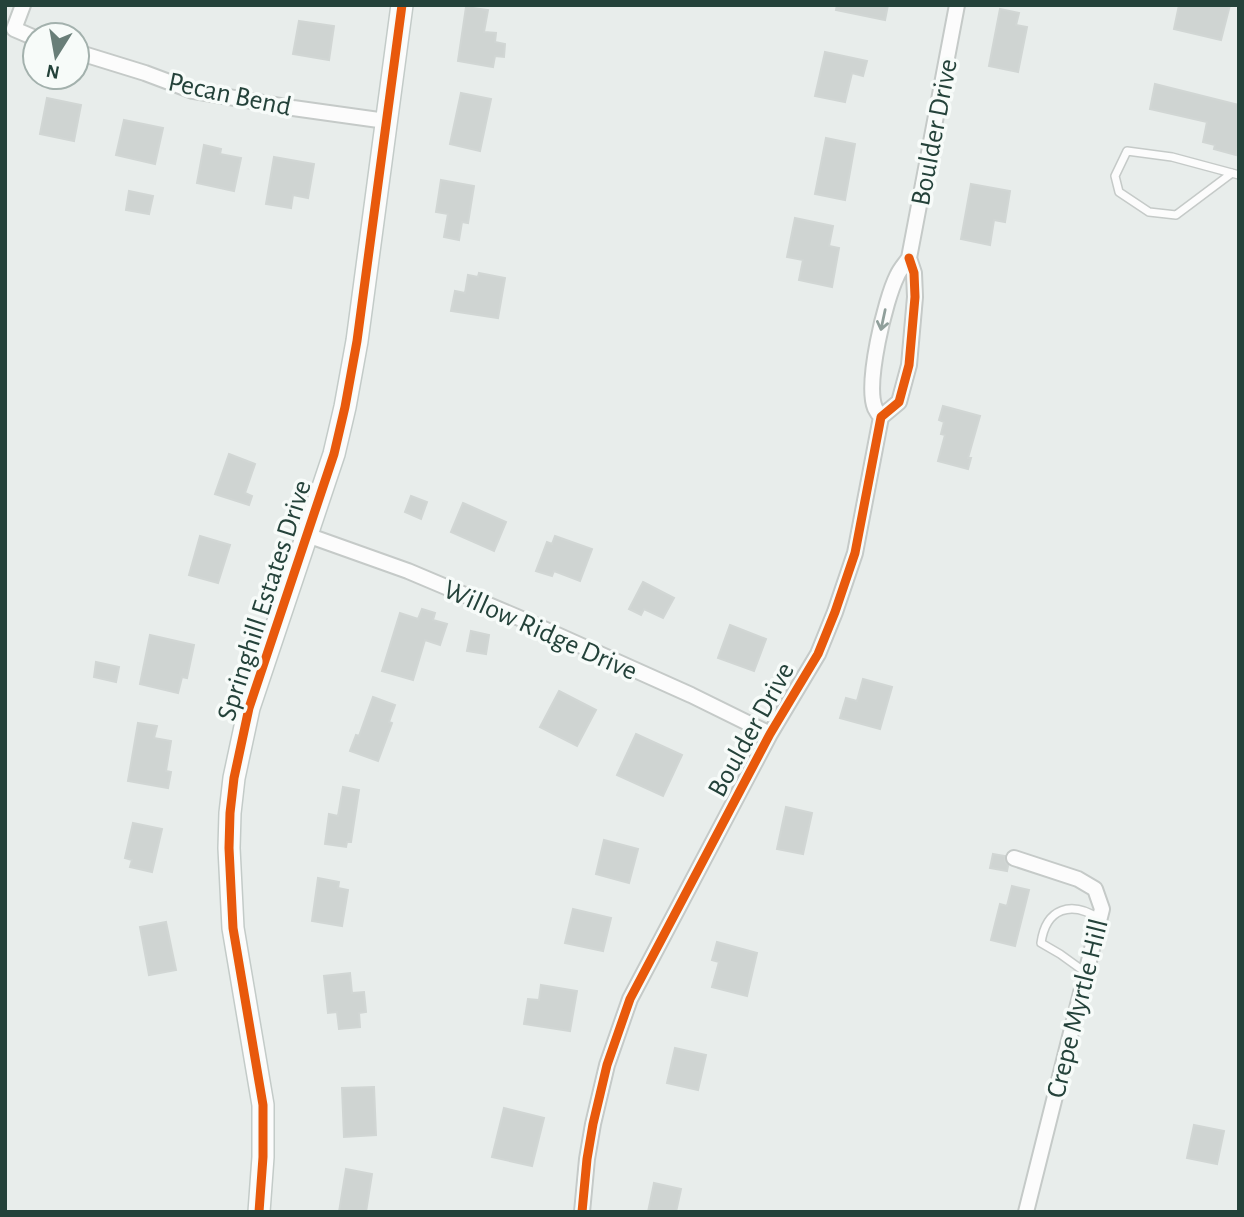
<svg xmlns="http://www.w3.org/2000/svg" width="1244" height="1217" viewBox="0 0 1244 1217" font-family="'Alegreya Sans',sans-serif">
<rect width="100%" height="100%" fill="#e8edeb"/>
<path fill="#cfd4d2" stroke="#d1d6d4" stroke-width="2" d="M837 5H888L885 20 836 10Z
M1179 5H1230L1221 40 1174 29Z
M466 7 488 10 484 32 496 33 495 42 505 44 504 57 495 56 493 67 458 61Z
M1000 9 1019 13 1016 25 1027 27 1018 72 989 66Z
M299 21 334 26 329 60 293 54Z
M825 52 867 61 863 76 852 73 845 102 815 96Z
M1155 84 1239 105V141L1236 155 1214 149 1215 145 1203 142 1207 122 1150 109Z
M461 93 491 99 480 151 450 144Z
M47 98 81 105 74 141 40 134Z
M124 120 163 128 155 164 116 155Z
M826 138 855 144 845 200 815 194Z
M204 145 221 149 220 154 241 158 234 191 197 183Z
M274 157 314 164 308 198 293 195 291 208 266 204Z
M441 180 474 186 468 223 462 222 459 240 444 237 448 214 436 212Z
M971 184 1010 191 1005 222 994 220 990 245 961 239Z
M129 191 153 196 149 214 126 210Z
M795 218 833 226 829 246 839 248 832 287 799 280 803 260 787 257Z
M479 273 505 278 498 318 451 311 455 291 465 293 468 275 478 277Z
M943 406 980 416 968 458H971L968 469 938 461 945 435 941 434 944 422 939 420Z
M229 454 255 464 245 493 252 496 249 505 215 494Z
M411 496 427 502 421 519 405 512Z
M463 503 506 522 494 551 451 532Z
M200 536 230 545 218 583 189 575Z
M555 536 592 549 580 581 554 571 552 576 536 571 547 542 552 544Z
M643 582 674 598 663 618 644 609 641 615 629 609Z
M422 609 435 613 433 620 447 624 440 645 425 640 413 680 382 671 400 613 418 619Z
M730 625 766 639 754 671 718 658Z
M471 631 489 635 486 654 467 651Z
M150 635 194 645 187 678 182 677 178 693 140 684Z
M96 662 119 667 116 682 94 677Z
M863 679 892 687 880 729 840 718 846 698 857 701Z
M559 691 596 710 577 746 540 727Z
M373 697 395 705 389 722 392 723 378 761 350 751 356 735 359 736Z
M138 723 157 726 154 738 171 741 166 771 171 772 168 788 128 781Z
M636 734 682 755 663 796 617 775Z
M343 787 359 790 351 842H347L346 847 325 844 329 814 338 816Z
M786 807 812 813 803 854 777 849Z
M133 823 162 829 152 872 130 867 132 860 125 858Z
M604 840 638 849 629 883 596 874Z
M993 854 1005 856V861L1008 866 1007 871 990 868Z
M318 878 339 882 338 888 348 890 342 926 312 921Z
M1012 886 1029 890 1015 946 991 940 1000 904 1007 906Z
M573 909 611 918 603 951 565 943Z
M166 922 176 970 149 975 140 927Z
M717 942 757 953 747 996 712 987 719 962 712 960Z
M350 973 352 993 364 992 366 1012 359 1013 360 1027 339 1029 337 1012 328 1013 324 976Z
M541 985 577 991 570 1031 524 1024 528 999 539 1000Z
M675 1048 706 1055 698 1090 667 1083Z
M374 1087 376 1135 344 1137 342 1088Z
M504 1108 544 1118 532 1166 492 1157Z
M1194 1125 1224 1131 1217 1164 1187 1158Z
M346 1169 372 1174 366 1212H339Z
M654 1183 681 1189 676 1212H648Z"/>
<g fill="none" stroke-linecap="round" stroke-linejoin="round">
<g stroke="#c5cac8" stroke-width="10">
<path id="lane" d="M1232 173 1176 215 1149 212 1119 192 1115 176 1127 151 1172 157 1239 175
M1085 972 1060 954 1041 943C1046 908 1071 900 1100 919"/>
</g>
<g stroke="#c5cac8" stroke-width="18">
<path id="street" d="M23 5 14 29 35 38
M77 52 145 73 193 91 293 108 386 121
M881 417C880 416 876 410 875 408 865 384 885 300 897 276 900 269 905 264 909 258L957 5
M307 535 408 571 517 617 691 695 770 734
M1014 858 1078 879 1095 889 1102 909 1026 1212
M582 1212 587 1159 593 1124 607 1065 630 999 770 734 818 654 835 612 855 553 881 417 899 402 909 365 915 297 914 273 909 258"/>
</g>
<g stroke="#c3cbc8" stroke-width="24">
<path id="secondary" d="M259 1212 263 1157V1105L233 928 229 848 230 813 234 778 249 708 334 454 345 407 357 341 402 5"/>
</g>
<use href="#lane" stroke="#fcfcfc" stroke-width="7"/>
<use href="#street" stroke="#fcfcfc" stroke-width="14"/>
<use href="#secondary" stroke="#fcfcfc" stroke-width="21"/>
<g stroke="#f7fbf9" stroke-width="13">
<path id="cycleway" d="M259 1212 263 1157V1105L233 928 229 848 230 813 234 778 249 708 334 454 345 407 357 341 402 5
M582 1212 587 1159 593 1124 607 1065 630 999 770 734 818 654 835 612 855 553 881 417 899 402 909 365 915 297 914 273 909 258"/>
</g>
<use href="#cycleway" stroke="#e8590c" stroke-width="9"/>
</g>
<defs><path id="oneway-shaft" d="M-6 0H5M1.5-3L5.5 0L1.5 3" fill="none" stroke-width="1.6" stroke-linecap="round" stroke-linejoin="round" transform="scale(1.75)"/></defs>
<use stroke="#909f9b" href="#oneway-shaft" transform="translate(883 320) rotate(102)"/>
<g text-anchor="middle" stroke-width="7" stroke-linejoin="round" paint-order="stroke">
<g font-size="28" fill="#24423a" stroke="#f7fbf9">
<text transform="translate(230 93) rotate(12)" y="10">Pecan Bend</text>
<text transform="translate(933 132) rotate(-79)" y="10">Boulder Drive</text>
<text transform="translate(263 600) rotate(-72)" y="10">Springhill Estates Drive</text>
<text transform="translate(541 629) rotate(24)" y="10">Willow Ridge Drive</text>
<text transform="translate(750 729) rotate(-61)" y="10">Boulder Drive</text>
<text transform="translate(1076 1008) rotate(-76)" y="10">Crepe Myrtle Hill</text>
</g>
</g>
<rect width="1244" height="1217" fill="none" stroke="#24423a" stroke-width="14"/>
<g transform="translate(56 56) rotate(191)"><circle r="33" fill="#f7fbf9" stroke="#a3b1ad" stroke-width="2"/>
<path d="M0-5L12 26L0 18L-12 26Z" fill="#697e78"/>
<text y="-10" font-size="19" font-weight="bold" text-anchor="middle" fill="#24423a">N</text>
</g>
</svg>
